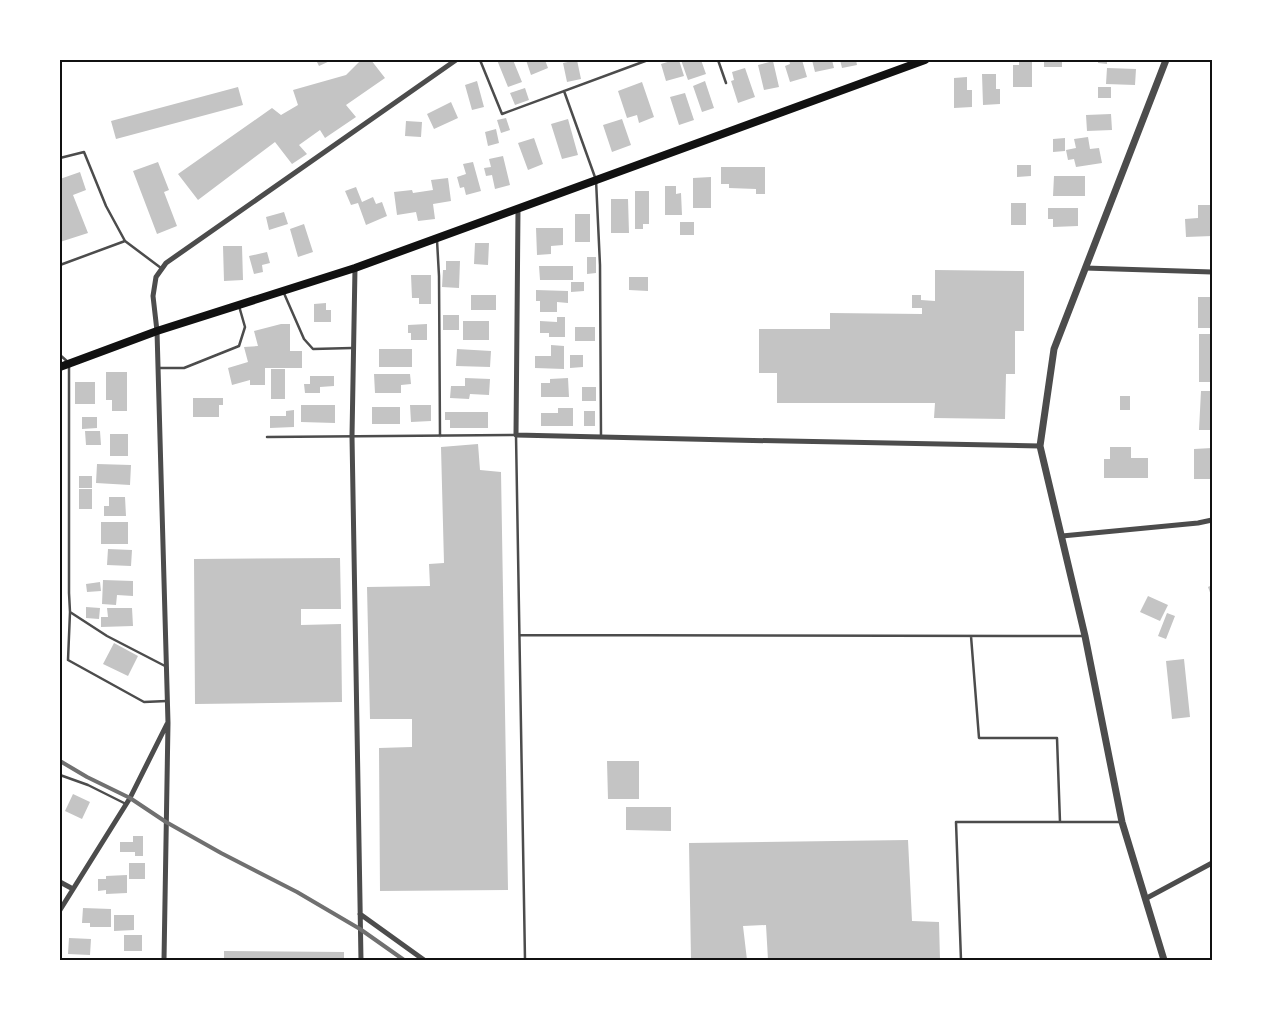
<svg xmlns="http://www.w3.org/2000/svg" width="1272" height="1020" viewBox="0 0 1272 1020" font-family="Helvetica,sans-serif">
<rect width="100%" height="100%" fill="#fff"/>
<path fill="#c4c4c4" d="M316 60H332L319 66Z
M361 60H371L385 78 346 105 356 117 325 138 320 130 299 145 307 154 292 164 275 142 198 200 178 174 272 108 281 115 298 105 293 90 346 75Z
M497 60H513L522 82 508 87Z
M526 60H545L548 68 531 75Z
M577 60 581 79 567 82 563 63Z
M674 60H679L684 76 666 81 661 64Z
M681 60H701L706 74 688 80Z
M789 60H802L807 77 790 82 785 66 790 64Z
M812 60H832L834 68 815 72Z
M840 60H856L857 65 842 68Z
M1019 60H1032V87H1013V65H1019Z
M1044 60H1062V67H1044Z
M1098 60H1107V64L1098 63Z
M773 61 779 87 764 90 758 65Z
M745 68 755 97 738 103 731 81 734 80 732 72Z
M1107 68 1136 69 1135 85 1106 84Z
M982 74H996V89H1000V104L983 105Z
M967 77V90H972V107L954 108V78Z
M477 81 484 107 472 110 465 85Z
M705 81 714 108 702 112 693 86Z
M642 82 654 117 639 123 637 115 627 118 618 91Z
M238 87 243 105 116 139 111 121Z
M1098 87H1111V98H1098Z
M525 88 529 100 515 105 510 93Z
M685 93 694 120 679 125 670 97Z
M451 102 458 118 434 129 427 114Z
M1111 114 1112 130 1087 131 1086 115Z
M506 118 510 130 501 133 497 120Z
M568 119 578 155 562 159 551 124Z
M622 119 631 145 612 152 603 125Z
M406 121 422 122 421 137 405 136Z
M1210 125H1212V155H1210Z
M496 129 499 143 488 146 485 132Z
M1088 137 1090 149 1099 148 1102 163 1076 167 1074 159 1068 160 1066 150 1076 148 1074 139Z
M534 138 543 164 528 170 518 143Z
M1065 138V151L1053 152V139Z
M503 156 510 185 495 189 492 175 486 176 484 168 491 167 489 159Z
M158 162 169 190 164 192 177 226 157 234 133 171Z
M473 162 481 191 466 195 464 187 460 188 457 177 466 174 463 164Z
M1017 165H1031V176L1017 177Z
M721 167H765V194H756V189L729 188V184H721Z
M80 172 86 190 73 195 88 233 60 242V179Z
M1054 176H1085V196H1053Z
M711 177V208H693V178Z
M448 178 451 201 433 204 435 219 418 221 416 212 397 215 394 192 412 190 413 193 433 190 431 180Z
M665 186H676V194L681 193 682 215H665Z
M356 187 362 202 373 197 376 204 382 202 387 216 366 225 358 203 351 205 345 191Z
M635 191H649V224H643V229H635Z
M611 199H628L629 233H611Z
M1011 203H1026V225H1011Z
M1198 205H1211L1212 236 1186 237 1185 219 1198 218Z
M1048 208H1078V226L1053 227V219H1048Z
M284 212 288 224 269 230 266 217Z
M575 214H590V242H575Z
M680 222H694V235H680Z
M304 224 313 252 298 257 290 229Z
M536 228H563V245L551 246V254L537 255Z
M475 243H489L488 265 474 264Z
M223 246H242L243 280 224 281Z
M267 252 270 263 262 265 263 272 254 274 249 256Z
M587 257H596V273L587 274Z
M446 261H460L459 288 442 287 443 270H446Z
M539 266H573V280H540Z
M935 270 1024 271V331H1015V374H1006L1005 419 934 418 935 403H777V373H759V329H830V313L922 314V308H912V295H921V300L935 301Z
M411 275H431V304H419V298H412Z
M629 277H648V291L629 290Z
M571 282H584V291L571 292Z
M536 290 568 291V303L557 302V312H540V301H536Z
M471 295H496V310H471Z
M1198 297H1212V328H1198Z
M326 303V310H331V322H314V304Z
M443 315H459V330H443Z
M557 317H565V337H549V333H540V321L557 322Z
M463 321H489V340H463Z
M281 324H290V351H302V368H265V385H250V380L232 385 228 368 248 362 244 347 258 346 254 331Z
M427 324V340H411V333H408V325Z
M575 327H595V341H575Z
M1199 334H1212V382H1199Z
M551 345 564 346V369L535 368V356H551Z
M379 349H412V367H379Z
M457 349 491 351 490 367 456 366Z
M570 355H583V367L570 368Z
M271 369H285V399H271Z
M106 372H127V411H112V400H106Z
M374 374H410L411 384 401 385V393H375Z
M310 376H334V386L320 387V393H305L304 384H310Z
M465 378 490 379 489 395 470 394 469 399 450 398 451 386H465Z
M568 378 569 397H541V383H550V379Z
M75 382H95V404H75Z
M582 387H596V401H582Z
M1201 391H1212V430H1199Z
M1120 396H1130V410H1120Z
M193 398H223V405H219V417H193Z
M301 405H335V423L301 422Z
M410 405H431V421L411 422Z
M372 407H400V424H372Z
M558 408H573V426H541V413H558Z
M294 410V427L270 428V416H286V411Z
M584 411H595V426H584Z
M445 412H488V428H450V420H445Z
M82 417H97V428L82 429Z
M85 431H100L101 445H86Z
M110 434H128V456H110Z
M478 444 480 470 501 472 508 890 380 891 379 748 412 747V719H370L367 587 430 586 429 564 444 563 441 447Z
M1110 447H1131V458H1148V478H1104V459H1110Z
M1212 448V479H1194V449Z
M97 464 131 465 130 485 96 483Z
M79 476H92V488H79Z
M79 489H92V509H79Z
M109 497H125L126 516H104V506H109Z
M101 522H128V544H101Z
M108 549 132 550 131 566 107 565Z
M340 558 341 609H301V625L341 624 342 702 195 704 194 559Z
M103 580 133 581V596L117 595 116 605 102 604Z
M100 582 101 591 87 592 86 584Z
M1212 585V598L1208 587Z
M1148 596 1168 605 1160 621 1140 612Z
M86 607 100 608 99 619 86 618Z
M107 608H132L133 626 101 627V617H108Z
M1167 613 1175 616 1166 639 1158 636Z
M114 643 138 656 128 676 103 664Z
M1184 659 1190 717 1172 719 1166 661Z
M607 761H639V799H608Z
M73 794 90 802 82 819 65 811Z
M626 807H671V831L626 830Z
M133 836H143V856H135V852H120V842H133Z
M908 840 912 921 939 922 940 960H768L766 925 743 926 747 960H691L689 843Z
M129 863H145V879H129Z
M127 875V893L106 894V890L98 891V879H106V876Z
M83 908 111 909V927H90V923H82Z
M114 915H134V930L114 931Z
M124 935H142V951H124Z
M69 938 91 939 90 955 68 954Z
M224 951 344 952V960H224Z"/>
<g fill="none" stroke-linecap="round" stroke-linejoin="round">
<path stroke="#4c4c4c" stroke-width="2.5" d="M480 60 502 114 648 60
M718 60 726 83
M564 91 596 180 600 265 601 437
M60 158 84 152 106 206 125 241 161 268
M437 240 439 276 440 436
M60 265 125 241
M283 291 304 339 313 349 352 348
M60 355 69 363V593L70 612 107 636 165 666
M158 368H184L239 346 245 327 239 306
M267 437 516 435 525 960
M70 612 68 660 144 702 167 701
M520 635 1083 636
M971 636 979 738H1057L1060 822
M60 775 88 785 126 804
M961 960 956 822H1121"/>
<path stroke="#4c4c4c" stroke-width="5" d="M518 209 516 435 731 440 1040 446
M355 268 352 436 361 960
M1085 268 1212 272
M1062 536 1198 523 1212 520
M60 882 73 889
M1145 899 1212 863
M60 910 130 798 167 724
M360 914 424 960
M164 960 168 723 157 331 153 296 156 277 166 263 456 60"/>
<path stroke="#4c4c4c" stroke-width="7" d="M1164 960 1122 822 1085 636 1040 446 1054 349 1166 60"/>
<path stroke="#111" stroke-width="8" d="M60 367 157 331 355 268 925 60"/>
<path stroke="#707070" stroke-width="4" d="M60 761 87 777 130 798 166 822 221 853 297 892 360 929 404 960"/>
</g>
<rect width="1272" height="1020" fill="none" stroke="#ffffff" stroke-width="122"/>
<rect x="61" y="61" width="1150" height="898" fill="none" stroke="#111" stroke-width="2"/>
</svg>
